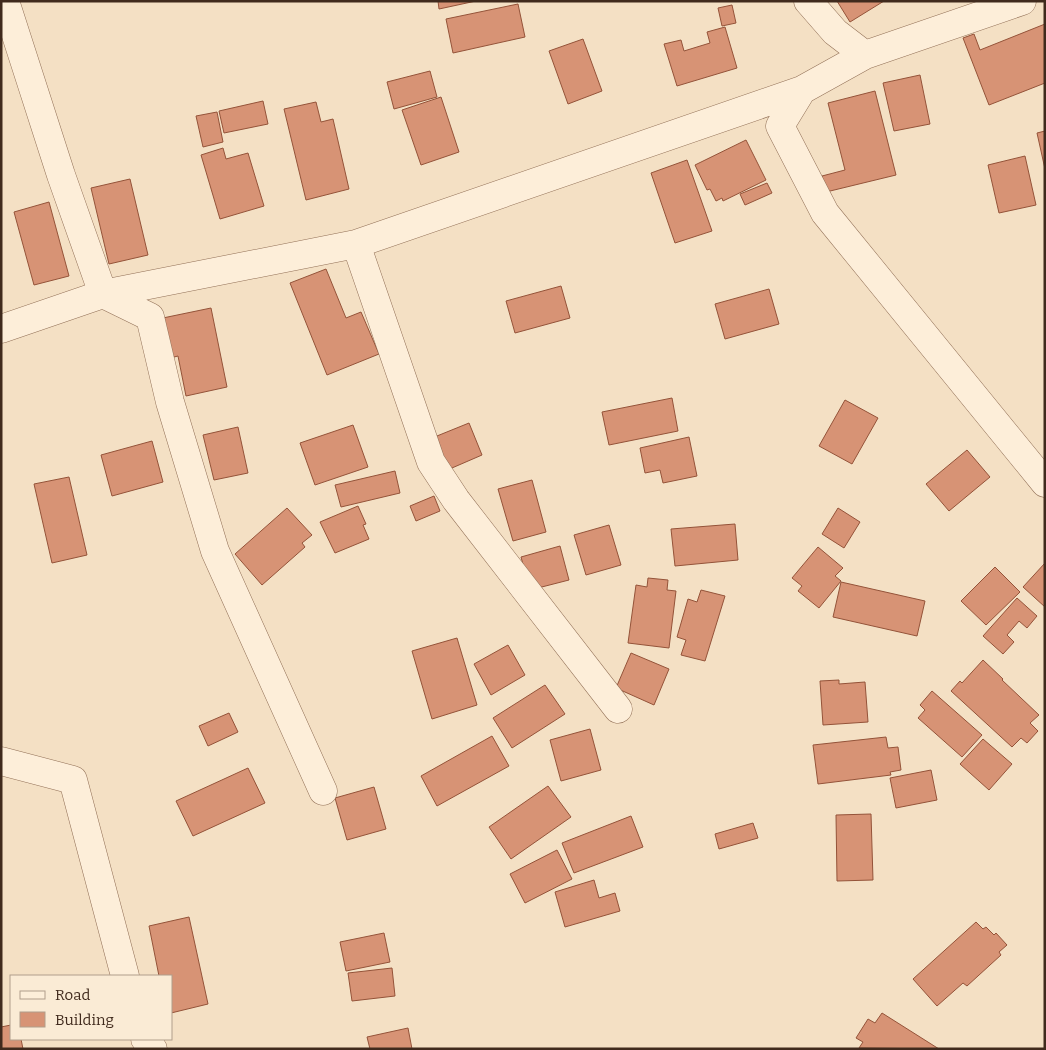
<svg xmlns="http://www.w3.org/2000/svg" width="1046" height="1050" viewBox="0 0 1046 1050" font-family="Bitter,serif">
<rect width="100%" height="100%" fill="#f4e0c4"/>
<path fill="#d79375" stroke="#945339" d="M438 1H476L439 9Z
M837 1H884L850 22Z
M518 4 525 37 453 53 446 19Z
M732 5 736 23 722 26 718 8Z
M1045 24V83L989 105 963 38 974 34 980 50Z
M725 27 737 68 677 86 664 44 681 40 684 51 710 43 707 32Z
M583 39 602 91 568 104 549 51Z
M430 71 437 97 394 109 387 82Z
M920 75 930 124 894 131 883 83Z
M875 91 896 175 826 192 822 176 845 170 828 103Z
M441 97 459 152 421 165 402 110Z
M263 101 268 124 224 133 219 111Z
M316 102 321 122 333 119 349 189 306 200 284 109Z
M217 112 223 142 203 147 196 116Z
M1045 131V169L1037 133Z
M746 140 766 180 723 201 722 198 716 201 710 189 707 190 695 165Z
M223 148 226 159 248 153 264 206 220 219 201 155Z
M1025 156 1036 205 999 213 988 165Z
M687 160 712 231 675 243 651 173Z
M130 179 148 255 109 264 91 188Z
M767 183 772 193 745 205 740 194Z
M49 202 69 276 34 285 14 212Z
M326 269 346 318 361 312 379 354 327 375 290 283Z
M561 286 570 318 515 333 506 301Z
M769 289 779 324 725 339 715 304Z
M211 308 227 387 186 396 178 356 166 359 158 319Z
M672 398 678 431 609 445 602 412Z
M845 400 878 418 852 464 819 446Z
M469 423 482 455 445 471 432 438Z
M353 425 368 467 315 485 300 443Z
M238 427 248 473 214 480 203 435Z
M689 437 697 476 663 483 660 470 645 473 640 448Z
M152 441 163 482 112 496 101 455Z
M967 450 990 477 949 511 926 484Z
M395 471 400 493 341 507 335 485Z
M69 477 87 555 52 563 34 484Z
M532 480 546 532 513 541 498 489Z
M434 496 440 511 416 521 410 506Z
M358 506 366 524 363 525 369 539 335 553 320 522Z
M287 508 312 535 302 543 305 547 262 585 235 554Z
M838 508 860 522 844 548 822 534Z
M735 524 738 560 675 566 671 529Z
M609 525 621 565 586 575 574 535Z
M560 546 569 580 530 590 521 557Z
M818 547 843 568 835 576 841 581 819 608 798 591 802 586 792 578Z
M1045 563V607L1023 587Z
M995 567 1020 592 986 625 961 601Z
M648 578 668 580 667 590 676 591 669 648 628 643 636 585 647 587Z
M841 582 925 601 917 636 833 617Z
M701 590 725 596 705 661 681 655 686 640 677 637 688 599 697 602Z
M1017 598 1037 616 1027 628 1019 621 1007 635 1014 642 1003 654 983 636Z
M457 638 477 705 432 719 412 651Z
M508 645 525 675 491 695 474 664Z
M631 653 669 669 654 705 616 688Z
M983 660 1003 679 1002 680 1039 715 1030 723 1038 731 1027 743 1021 738 1012 747 951 691 960 681 962 683Z
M839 680V684L865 682 868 722 823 725 820 681Z
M545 685 565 714 512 748 493 718Z
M932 691 982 735 962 757 918 718 925 710 920 705Z
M229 713 238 732 208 746 199 726Z
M590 729 601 770 561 781 550 740Z
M492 736 509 766 437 806 421 776Z
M886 737 888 748 898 747 901 770 890 772 891 775 818 784 813 745Z
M983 739 1012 764 989 790 960 764Z
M248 768 265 803 193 836 176 801Z
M931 770 937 800 896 808 890 778Z
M548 786 571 817 511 859 489 827Z
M374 787 386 829 347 840 335 798Z
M871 814 873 880 837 881 836 815Z
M631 816 643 847 574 873 562 843Z
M753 823 758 838 719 849 715 834Z
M557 850 572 879 525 903 510 874Z
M594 880 599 898 615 893 620 911 565 927 555 892Z
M189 917 208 1004 171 1013V976H159L149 926Z
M976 922 983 929 986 927 994 935 996 933 1007 945 999 952 1001 955 967 986 963 983 937 1006 913 979Z
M384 933 390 962 346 971 340 942Z
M392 968 395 996 352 1001 348 973Z
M882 1013 939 1049 859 1048 863 1042 856 1038 868 1019 875 1023Z
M11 1025V1039H21L23 1049H1V1027Z
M408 1028 412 1049H370L367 1037Z"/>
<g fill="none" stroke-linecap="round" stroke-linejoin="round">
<g stroke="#927057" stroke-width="29">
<path id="minor" d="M5 1 61 175 103 294 150 317 170 402 215 551 323 791
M808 1 835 32 865 55
M802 90 780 126 825 213 1045 483
M356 244 431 462 456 500 618 709
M1 329 103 294 356 244 802 90 865 55 1022 1
M1 761 73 780 125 976
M145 1039 153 1049"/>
</g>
<use href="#minor" stroke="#fdeed9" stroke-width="28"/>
</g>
<rect width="1046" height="1050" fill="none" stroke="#402a1d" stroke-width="5"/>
<rect x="10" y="975" width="162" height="65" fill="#faebd5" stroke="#b09e8b"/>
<rect x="20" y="991" width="25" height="8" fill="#fdeed9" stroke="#b09e8b"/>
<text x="55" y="1000" font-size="15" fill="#402a1d">Road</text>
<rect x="20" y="1012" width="25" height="15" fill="#d79375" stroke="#b09e8b"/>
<text x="55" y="1025" font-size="15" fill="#402a1d">Building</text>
</svg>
